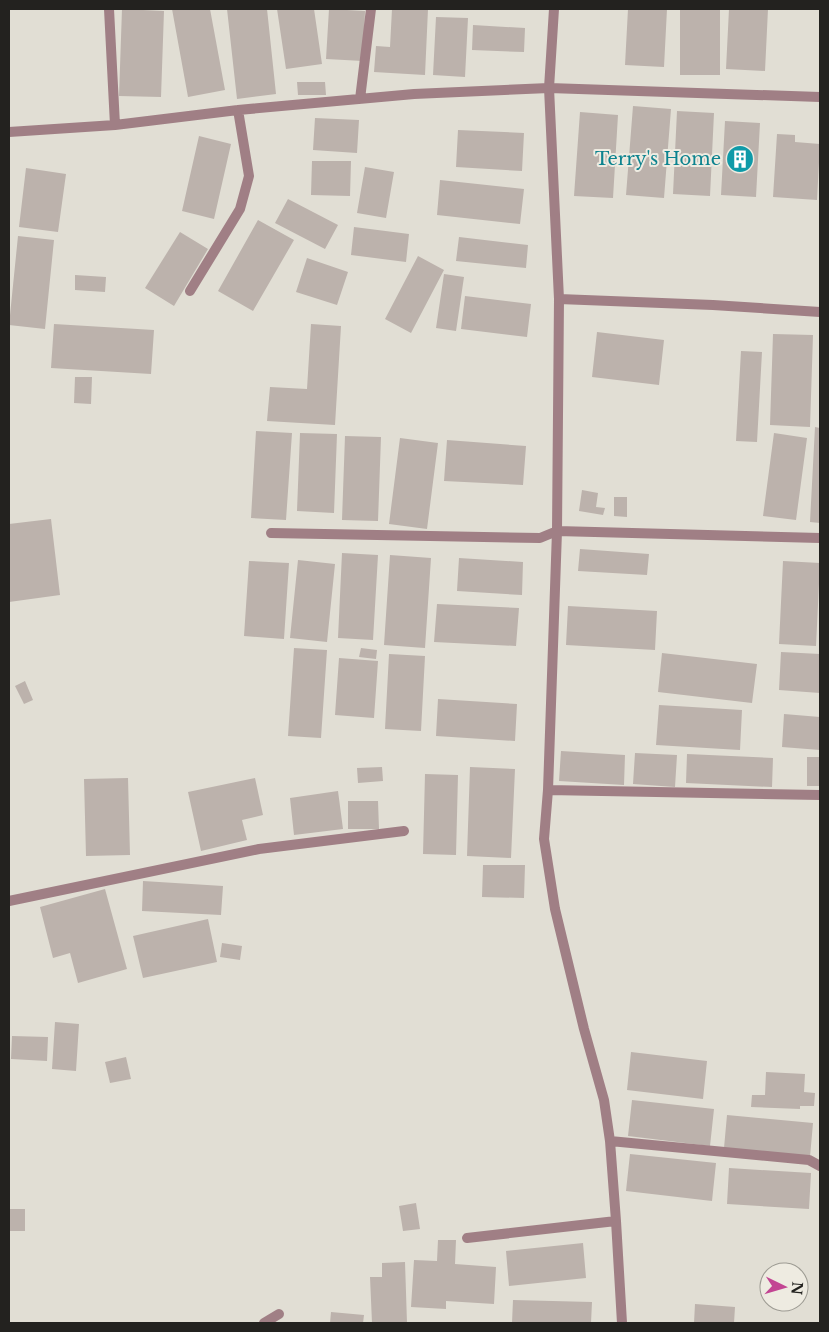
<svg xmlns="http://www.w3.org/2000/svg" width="829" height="1332" viewBox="0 0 829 1332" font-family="'Libre Baskerville',serif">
<rect width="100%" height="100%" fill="#e1ded4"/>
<path fill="#bcb2ac" d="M122 9 164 11 161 97 119 96Z
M172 9H210L225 90 188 97Z
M227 9H267L276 94 237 99Z
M277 9H314L322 64 286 69Z
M329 9 365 11 363 61 326 59Z
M392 9H428L425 75 374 72 376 46 390 47Z
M628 9H667L664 67 625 65Z
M680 9H720V75H680Z
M729 9H768L765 71 726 69Z
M436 17 468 18 465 77 433 75Z
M473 25 525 28 524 52 472 50Z
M297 82H325L326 95H298Z
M633 106 671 109 664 198 626 195Z
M677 111 714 113 710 196 673 194Z
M580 112 618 115 613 198 574 196Z
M315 118 359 120 357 153 313 150Z
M725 121 760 123 756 197 721 195Z
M458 130 524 133 522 171 456 167Z
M777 134 795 135V142L820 144 817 200 773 197Z
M199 136 231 144 214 219 182 211Z
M312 161H351L350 196 311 195Z
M365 167 394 172 386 218 357 213Z
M26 168 66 174 58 232 19 227Z
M440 180 524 189 520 224 437 215Z
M288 199 338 225 325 249 275 223Z
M258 220 294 240 253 311 218 291Z
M354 227 409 234 406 262 351 255Z
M180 232 208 249 174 306 145 288Z
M18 236 54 240 45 329 9 325Z
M459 237 528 245 526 268 456 261Z
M418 256 444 270 411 333 385 319Z
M307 258 348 272 337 305 296 292Z
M444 274 464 277 456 331 436 328Z
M75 275 106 277 105 292 75 290Z
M465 296 531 304 527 337 461 329Z
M54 324 154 330 151 374 51 368Z
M311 324 341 326 335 425 267 421 270 387 307 389Z
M597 332 664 340 659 385 592 377Z
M773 334 813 335 810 427 770 425Z
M741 351 762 352 757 442 736 441Z
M75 377H92L91 404 74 403Z
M815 427 820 428V523L810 522Z
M256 431 292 433 286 520 251 518Z
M300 433 337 434 334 513 297 511Z
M774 433 807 438 796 520 763 516Z
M345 436 381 437 378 521 342 520Z
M400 438 438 443 427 529 389 524Z
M447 440 526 446 523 485 444 481Z
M582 490 598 493 596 507 605 508 603 515 579 511Z
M614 497H627V517L614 516Z
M51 519 60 595 9 602V524Z
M580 549 649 554 647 575 578 571Z
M342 553 378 555 373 640 338 638Z
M390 555 431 558 425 648 384 645Z
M459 558 523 562 522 595 457 591Z
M298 560 335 564 327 642 290 638Z
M249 561 289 563 284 639 244 636Z
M783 561 820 563 816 646 779 644Z
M437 604 519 608 516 646 434 642Z
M568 606 657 611 655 650 566 645Z
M294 648 327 650 321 738 288 736Z
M361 648 377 650 376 659 359 657Z
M781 652 820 654V693L779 690Z
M662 653 757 664 752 703 658 692Z
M389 654 425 656 421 731 385 729Z
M339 658 378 661 374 718 335 715Z
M25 681 33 700 24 704 15 686Z
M438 699 517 704 515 741 436 736Z
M659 705 742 710 740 750 656 745Z
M784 714 820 717V750L782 747Z
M561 751 625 755 624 785 559 781Z
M635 753 677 755 675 787 633 784Z
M687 754 773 758 772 787 686 783Z
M807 757H820V786H807Z
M382 767 383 781 358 783 357 768Z
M470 767 515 769 511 858 467 856Z
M425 774 458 775 456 855 423 854Z
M128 778 130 855 86 856 84 779Z
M255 778 263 815 242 820 247 840 201 851 188 792Z
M338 791 343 829 294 835 290 798Z
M348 801H378L379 829H348Z
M483 865H525L524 898 482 897Z
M143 881 223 886 221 915 142 911Z
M105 889 127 969 78 983 70 953 53 958 40 907Z
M208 919 217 962 143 978 133 936Z
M222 943 242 946 240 960 220 957Z
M55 1022 79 1024 76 1071 52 1069Z
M12 1036 48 1037 47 1061 11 1059Z
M631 1052 707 1061 703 1099 627 1090Z
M126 1057 131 1079 110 1083 105 1062Z
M766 1072 805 1074 804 1092 815 1093 814 1106H800V1109L751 1107 752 1095H765Z
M632 1100 714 1109 710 1146 628 1136Z
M727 1115 813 1123 810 1157 724 1148Z
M630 1154 716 1163 712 1201 626 1191Z
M729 1168 811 1173 809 1209 727 1204Z
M416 1203 420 1229 403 1231 399 1206Z
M9 1209H25V1231H9Z
M438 1240H456L455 1264 496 1267 494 1304 446 1301V1309L411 1307 414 1260 437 1261Z
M583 1243 586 1278 509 1286 506 1251Z
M405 1262 407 1323H372L370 1277H382V1263Z
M513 1300 592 1302 591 1323H512Z
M695 1304 735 1307 734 1323H694Z
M331 1312 364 1315 363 1323H330Z"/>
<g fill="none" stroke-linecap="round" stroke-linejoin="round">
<path stroke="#a07f85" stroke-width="10" d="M264 1323 279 1314"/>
<path stroke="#a07f85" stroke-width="10" d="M109 9 115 125
M554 9 549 88 559 299 557 531 548 790 544 839 555 909 584 1029 604 1100 610 1141 616 1221 622 1323
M360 99 371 9
M9 132 115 125 238 110 414 94 549 88 820 97
M190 291 240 209 249 176 238 110
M559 299 713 305 820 312
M271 533 540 538 557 531 820 538
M548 790 820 795
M9 901 259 849 404 831
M610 1141 809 1160 820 1166
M467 1238 616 1221"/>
</g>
<defs>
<g id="building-disc" transform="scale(1.4375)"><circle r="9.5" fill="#0f9aa8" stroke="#eeebe1"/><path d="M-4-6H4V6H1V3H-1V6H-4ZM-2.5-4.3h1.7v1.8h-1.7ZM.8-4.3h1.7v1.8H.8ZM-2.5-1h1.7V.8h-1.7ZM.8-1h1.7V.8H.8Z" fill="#fff"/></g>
</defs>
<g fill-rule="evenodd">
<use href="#building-disc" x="740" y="159"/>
</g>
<g text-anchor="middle" stroke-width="4" stroke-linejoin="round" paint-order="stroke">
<g font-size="18" fill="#0d838f" stroke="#eeebe1" text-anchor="end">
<text x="721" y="165">Terry's Home</text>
</g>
</g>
<rect width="829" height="1332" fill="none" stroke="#23221f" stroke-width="20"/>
<g transform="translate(784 1287) rotate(95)"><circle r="24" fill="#eeebe1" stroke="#9d9b93"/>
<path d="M0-4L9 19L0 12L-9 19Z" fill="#c34593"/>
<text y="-8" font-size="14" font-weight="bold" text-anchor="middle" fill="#23221f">N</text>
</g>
</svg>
